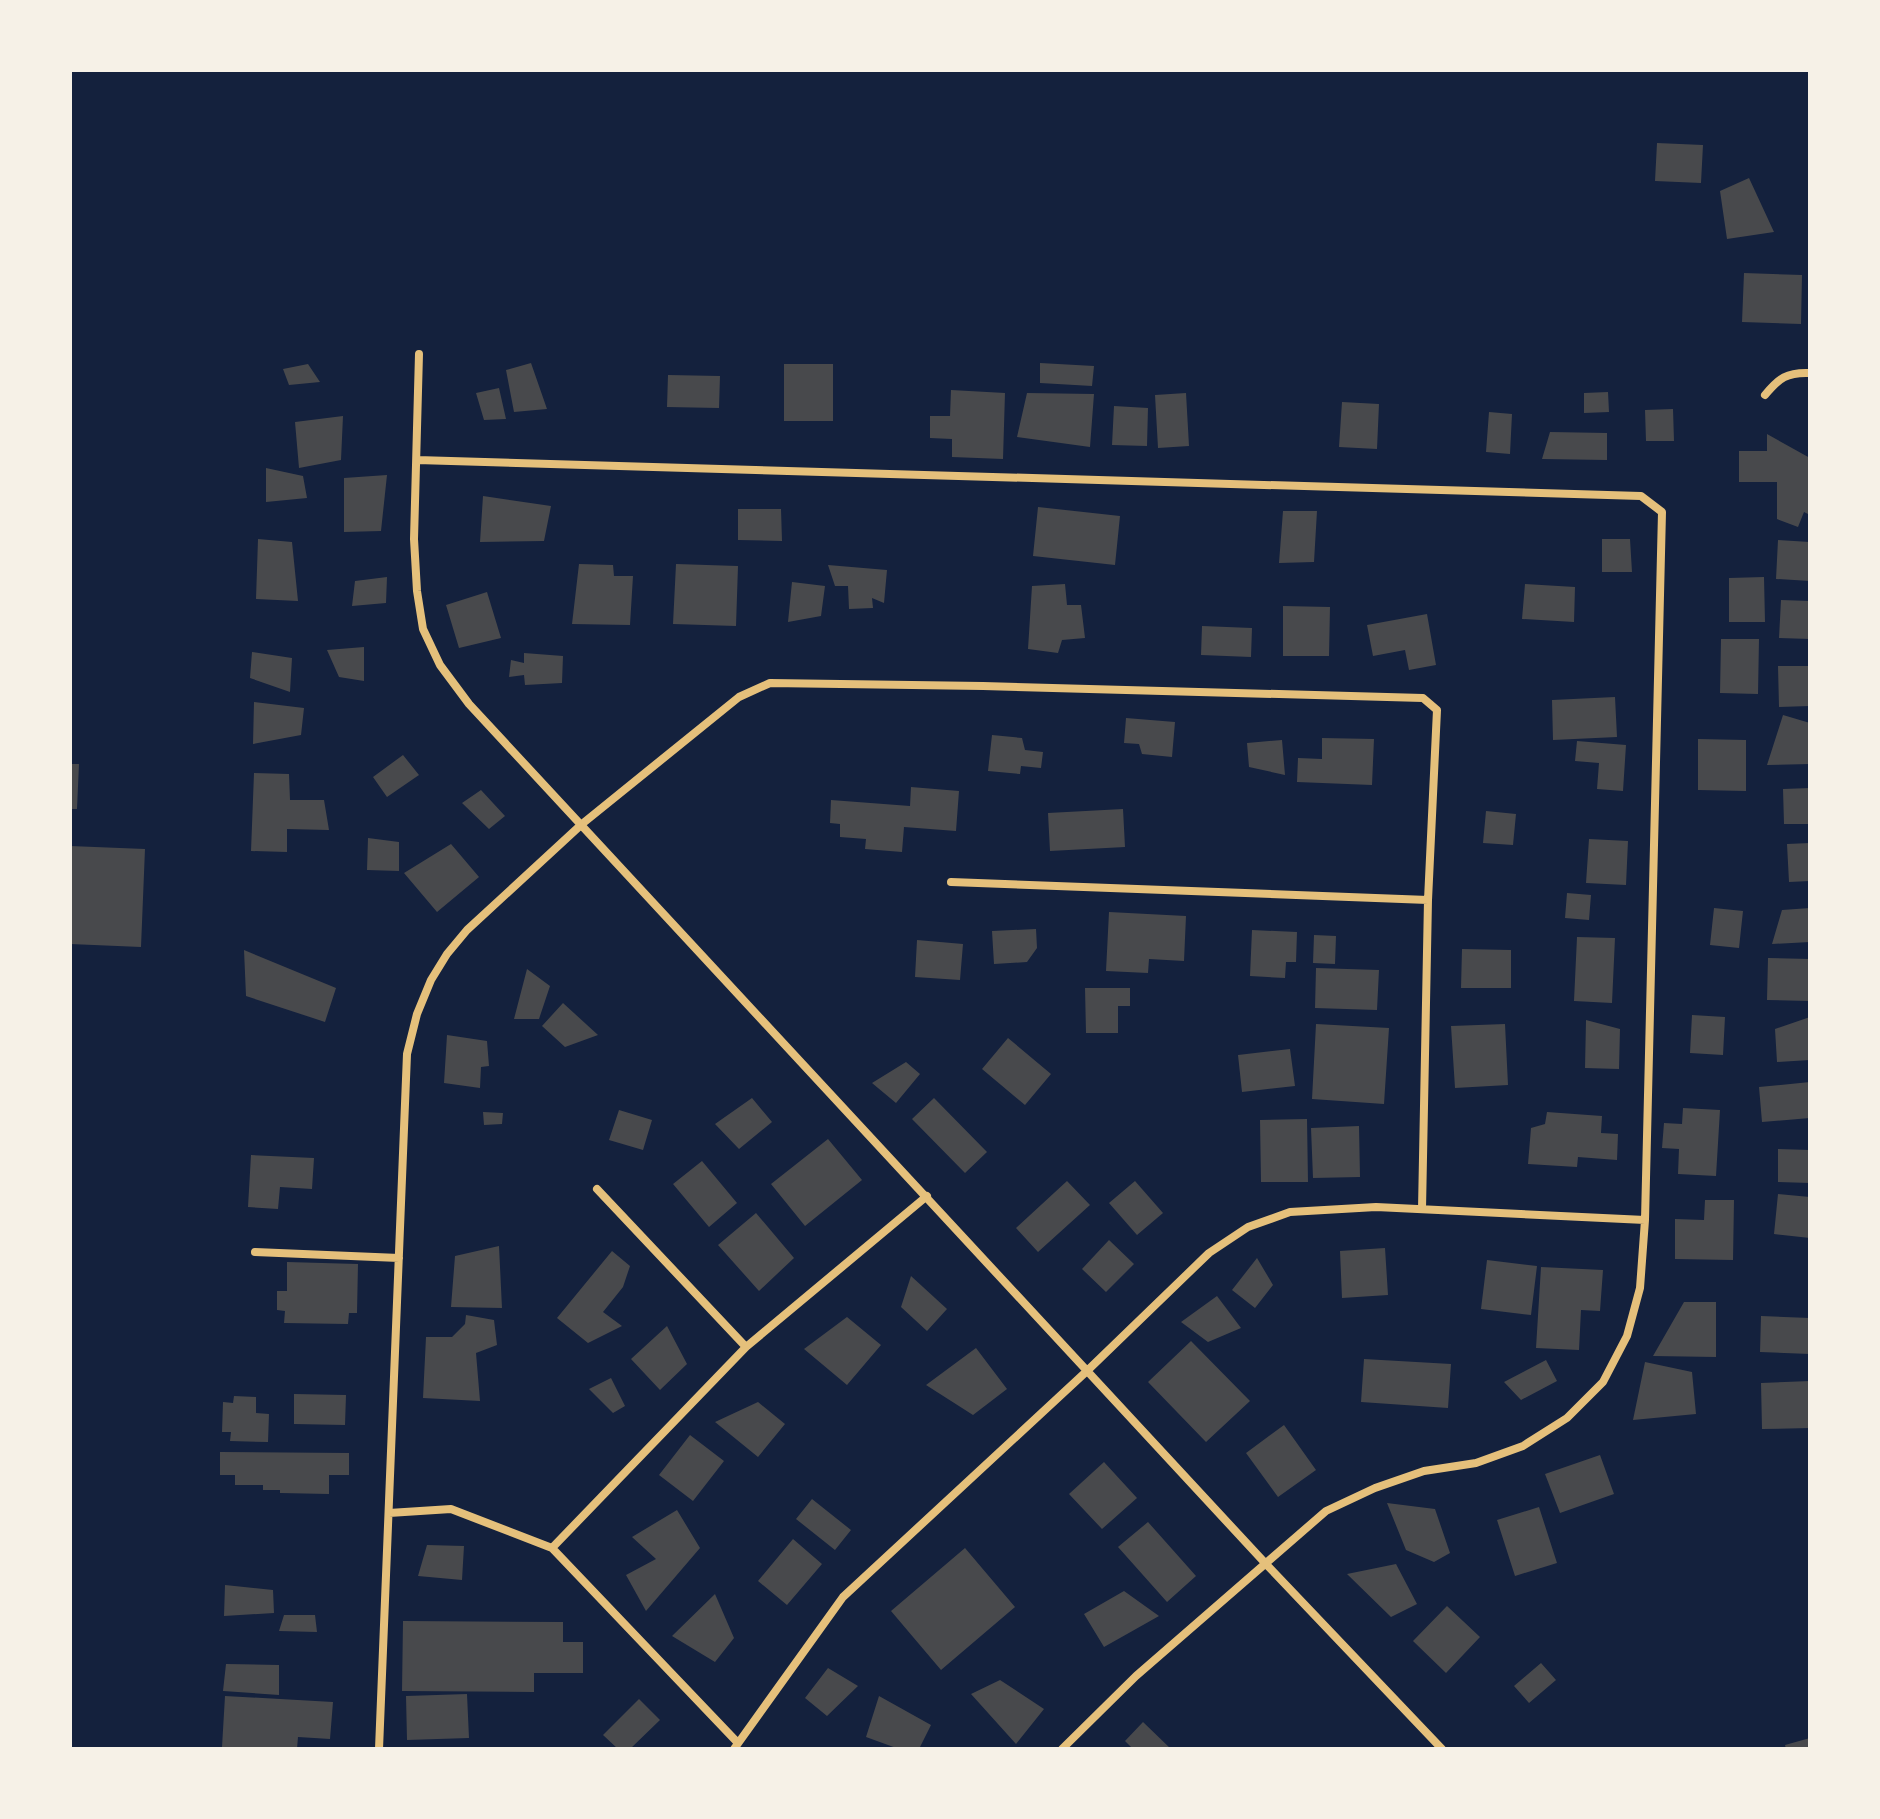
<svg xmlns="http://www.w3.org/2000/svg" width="1880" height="1819" viewBox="0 0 1880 1819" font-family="'Golos Text',sans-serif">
<rect width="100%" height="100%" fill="#14213d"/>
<path fill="#48494c" d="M1657 143 1703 145 1701 183 1655 181Z
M1749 178 1774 232 1727 239 1720 191Z
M1744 273 1802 275 1801 324 1742 322Z
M531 363 547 409 514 412 506 370Z
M1040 363 1094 366 1092 386 1040 383Z
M308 364 320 382 289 385 283 369Z
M784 364H833V421H784Z
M668 375 720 376 719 408 667 407Z
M499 388 506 419 484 420 476 393Z
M951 390 1005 393 1003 459 952 457V439L930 438V416H950Z
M1608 392 1609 412 1584 413V393Z
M1027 393 1094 394 1090 447 1017 437Z
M1186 393 1189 446 1158 448 1155 395Z
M1342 402 1379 404 1377 449 1339 447Z
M1114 406 1148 408 1147 446 1112 445Z
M1673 409 1674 441H1646L1645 410Z
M1489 412 1512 414 1510 454 1486 452Z
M343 416 341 460 299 468 295 422Z
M1550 432 1607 433V460L1542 459Z
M1767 434 1810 458V515L1804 512 1798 527 1777 519V482H1739V451H1767Z
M266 468 303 476 307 498 266 502Z
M387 475 381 531 344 532V478Z
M483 496 551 506 544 541 480 542Z
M1038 507 1120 516 1115 565 1033 556Z
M738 509H781L782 541 738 540Z
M1283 511H1317L1314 562 1279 563Z
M258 539 292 542 298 601 256 599Z
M1602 539H1630L1632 572H1602Z
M1778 540 1810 542V581L1776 579Z
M579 564 613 565 614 576H633L630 625 572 624Z
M676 564 738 566 736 626 673 624Z
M828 565 887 570 884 603 872 598 873 608 849 609 848 586H835Z
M387 577 386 603 352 606 355 581Z
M1764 577 1765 622H1729V578Z
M792 582 825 586 821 616 788 622Z
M1065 584 1067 605H1081L1085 638 1062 640 1058 653 1028 649 1032 586Z
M1525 584 1575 587 1574 622 1522 619Z
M487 592 501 638 459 648 446 605Z
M1781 600 1810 601V639L1779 638Z
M1283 606 1330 607 1329 656H1283Z
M1427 614 1436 665 1409 670 1405 650 1373 656 1367 625Z
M1202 626 1252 628 1251 657 1201 655Z
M1721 639H1759L1758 694 1720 693Z
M364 647V681L339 677 327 650Z
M252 652 292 658 290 692 250 678Z
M524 653 563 656 562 683 525 685 524 675 509 677 511 660 524 663Z
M1778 666H1810V706L1779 707Z
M1615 697 1617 737 1553 740 1552 700Z
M254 702 304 708 301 735 253 744Z
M1783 715 1810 723V764L1767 765Z
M1126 718 1175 722 1172 757 1142 754 1139 744 1124 743Z
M992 735 1022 738 1025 750 1043 752 1041 768 1021 766 1020 774 988 771Z
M1322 738 1374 739 1372 785 1297 782 1298 758 1322 759Z
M1698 739 1746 740V791L1698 790Z
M1282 740 1285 775 1249 767 1247 743Z
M1577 741 1626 745 1623 791 1597 789 1599 763 1575 761Z
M403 755 419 775 387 797 373 777Z
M70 764H79L77 809H70Z
M254 773 289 774 290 800H324L329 830 287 829V852L251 851Z
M911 787 959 791 956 831 904 827 902 852 865 849 866 839 840 837V824L830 823 831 800 910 806Z
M1810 788V824H1784L1783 789Z
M481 790 505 816 489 829 462 803Z
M1123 809 1125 847 1050 851 1048 813Z
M1486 811 1516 814 1513 845 1483 843Z
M368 838 399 842V871L367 870Z
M1589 839 1628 841 1626 885 1586 883Z
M1810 843V881L1789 882 1787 844Z
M451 844 479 877 437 912 404 873Z
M70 846 145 849 141 947 70 944Z
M1567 893 1591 895 1589 920 1565 918Z
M1714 908 1743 911 1739 948 1710 945Z
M1810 908V942L1772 944 1782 910Z
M1109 912 1186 916 1184 961 1149 959 1148 973 1106 971Z
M1036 929 1037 948 1027 962 994 964 992 931Z
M1252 930 1297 932 1296 962H1286L1285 978 1250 976Z
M1314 935 1336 936 1335 964 1313 963Z
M1577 937 1615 938 1612 1003 1574 1001Z
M917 940 963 944 960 980 915 977Z
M1462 949 1511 950V988H1461Z
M244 950 336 988 325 1022 246 996Z
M1768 958 1810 959V1001L1767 1000Z
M1316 968 1379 970 1377 1010 1315 1008Z
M527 969 550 986 539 1019H514Z
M1085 988H1130V1006H1118V1033H1086Z
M563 1003 598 1035 565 1047 542 1026Z
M1692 1015 1725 1017 1723 1055 1690 1053Z
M1810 1017V1060L1777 1062 1775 1029Z
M1586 1020 1620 1029 1619 1069 1585 1068Z
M1316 1024 1389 1028 1384 1104 1312 1099Z
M1505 1024 1508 1085 1455 1088 1451 1026Z
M447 1035 487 1041 489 1066 481 1067 480 1088 444 1083Z
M1008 1038 1051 1074 1025 1105 982 1069Z
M1290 1049 1295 1086 1242 1092 1238 1055Z
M906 1062 920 1074 896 1103 872 1083Z
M1810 1082V1118L1762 1122 1759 1087Z
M752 1098 772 1122 739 1149 715 1124Z
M934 1098 987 1152 965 1173 912 1119Z
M1683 1108 1720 1110 1716 1176 1678 1174 1679 1149 1662 1148 1664 1123 1682 1124Z
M619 1110 652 1120 643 1150 609 1140Z
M483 1112 503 1113 502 1124 484 1125Z
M1547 1112 1602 1116 1601 1133 1618 1134 1617 1160 1578 1157 1577 1167 1528 1164 1531 1128 1545 1124Z
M1307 1119 1308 1182H1261L1260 1120Z
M1359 1126 1360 1177 1313 1178 1311 1128Z
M828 1139 862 1180 805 1226 771 1184Z
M1778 1149 1810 1150V1183L1778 1182Z
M251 1155 314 1158 312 1189 280 1187 278 1209 248 1207Z
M702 1161 737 1203 709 1227 673 1184Z
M1067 1181 1090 1205 1038 1252 1016 1228Z
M1135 1181 1163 1213 1137 1235 1109 1203Z
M1778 1194 1810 1197V1238L1774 1234Z
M1705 1200H1734L1733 1260 1675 1259V1219L1704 1220Z
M756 1213 794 1258 759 1291 718 1245Z
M1109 1240 1134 1264 1106 1292 1082 1269Z
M499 1246 502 1308 451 1307 455 1256Z
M1385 1248 1388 1295 1342 1298 1340 1251Z
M612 1251 630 1266 623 1287 603 1312 622 1326 588 1343 557 1318Z
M1257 1258 1273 1285 1255 1308 1232 1290Z
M1487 1260 1537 1266 1531 1315 1481 1309Z
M287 1262 358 1264 357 1313H349L348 1324 284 1323 285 1311 277 1310V1291H287Z
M1541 1267 1603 1270 1600 1311 1581 1310 1579 1350 1536 1348Z
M911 1276 947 1309 927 1331 901 1307Z
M1217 1296 1241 1328 1208 1342 1181 1322Z
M1684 1302H1716V1357L1653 1356Z
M466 1315 494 1320 497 1345 476 1353 480 1401 423 1398 426 1337H452L465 1324Z
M1761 1316 1810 1318V1354L1760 1352Z
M847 1317 881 1345 847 1385 804 1349Z
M667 1326 687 1364 660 1390 631 1359Z
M1191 1341 1250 1401 1206 1442 1148 1382Z
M976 1348 1007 1389 973 1415 926 1385Z
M1364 1359 1451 1364 1448 1408 1361 1402Z
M1546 1360 1557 1381 1521 1400 1504 1382Z
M1645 1362 1692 1372 1696 1414 1633 1420Z
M611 1378 625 1406 613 1413 589 1389Z
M1810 1381V1428L1762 1429 1761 1383Z
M294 1394 346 1395 345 1425 294 1424Z
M234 1396 256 1397V1413L269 1414 268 1442 230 1441 231 1432H222L223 1402 233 1403Z
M758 1402 785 1424 758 1457 715 1422Z
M1284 1425 1316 1470 1278 1497 1246 1453Z
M690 1435 724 1461 693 1501 659 1475Z
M220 1452 349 1453V1475H329V1494L280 1493V1490H263V1485H235V1475H220Z
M1600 1455 1614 1494 1560 1513 1545 1474Z
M1104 1462 1137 1498 1102 1529 1069 1494Z
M812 1499 851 1530 835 1550 796 1519Z
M1387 1503 1435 1509 1450 1553 1434 1562 1406 1550Z
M1539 1507 1557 1563 1515 1576 1497 1520Z
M677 1510 700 1548 646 1611 626 1575 656 1559 632 1537Z
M1148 1522 1196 1576 1167 1602 1118 1547Z
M793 1539 822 1564 787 1605 758 1581Z
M427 1545 464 1546 462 1580 418 1576Z
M965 1548 1015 1607 941 1670 891 1611Z
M1396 1564 1417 1604 1391 1617 1347 1574Z
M225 1585 273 1590 274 1613 224 1616Z
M1124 1591 1159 1616 1104 1647 1084 1614Z
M715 1594 734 1638 715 1662 672 1636Z
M1447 1606 1480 1637 1446 1673 1413 1641Z
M284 1615H315L317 1632 279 1631Z
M403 1621 563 1622V1642H583V1673H534V1692L402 1691Z
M1541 1663 1556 1680 1529 1703 1514 1686Z
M226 1664 279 1665V1695L223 1691Z
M828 1668 858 1686 827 1716 805 1698Z
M1000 1680 1044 1709 1016 1744 971 1694Z
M467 1694 469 1738 407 1740 406 1696Z
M225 1696 333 1702 330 1739 298 1737 297 1749 222 1747Z
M879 1696 931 1725 919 1749H899L866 1737Z
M639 1699 660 1720 630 1749H618L603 1735Z
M1143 1722 1171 1749H1133L1125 1741Z
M1810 1738V1749H1786L1785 1745Z"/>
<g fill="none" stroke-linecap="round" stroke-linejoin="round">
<path stroke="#e5c07b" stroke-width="8" d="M419 354 414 539 417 591 423 629 440 665 469 704 1266 1564 1442 1749
M1765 395C1779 378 1787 372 1810 373
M417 460 1641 496 1662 512 1645 1220 1640 1288 1627 1336 1603 1382 1567 1418 1523 1446 1476 1463 1424 1471 1375 1488 1326 1511 1136 1676 1062 1749
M951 882 1428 900
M597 1189 746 1347
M255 1252 399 1258
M389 1513 451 1509 552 1548 737 1742
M552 1548 746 1347 927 1196
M379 1749 407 1054 417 1014 431 980 447 954 467 930 582 824 739 697 770 683 983 686 1423 698 1437 710 1428 900 1422 1209
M734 1749 843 1597 1088 1370 1209 1253 1248 1227 1290 1212 1376 1207 1645 1220"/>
</g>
<rect width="1880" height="1819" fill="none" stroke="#f6f1e7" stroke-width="144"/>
</svg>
